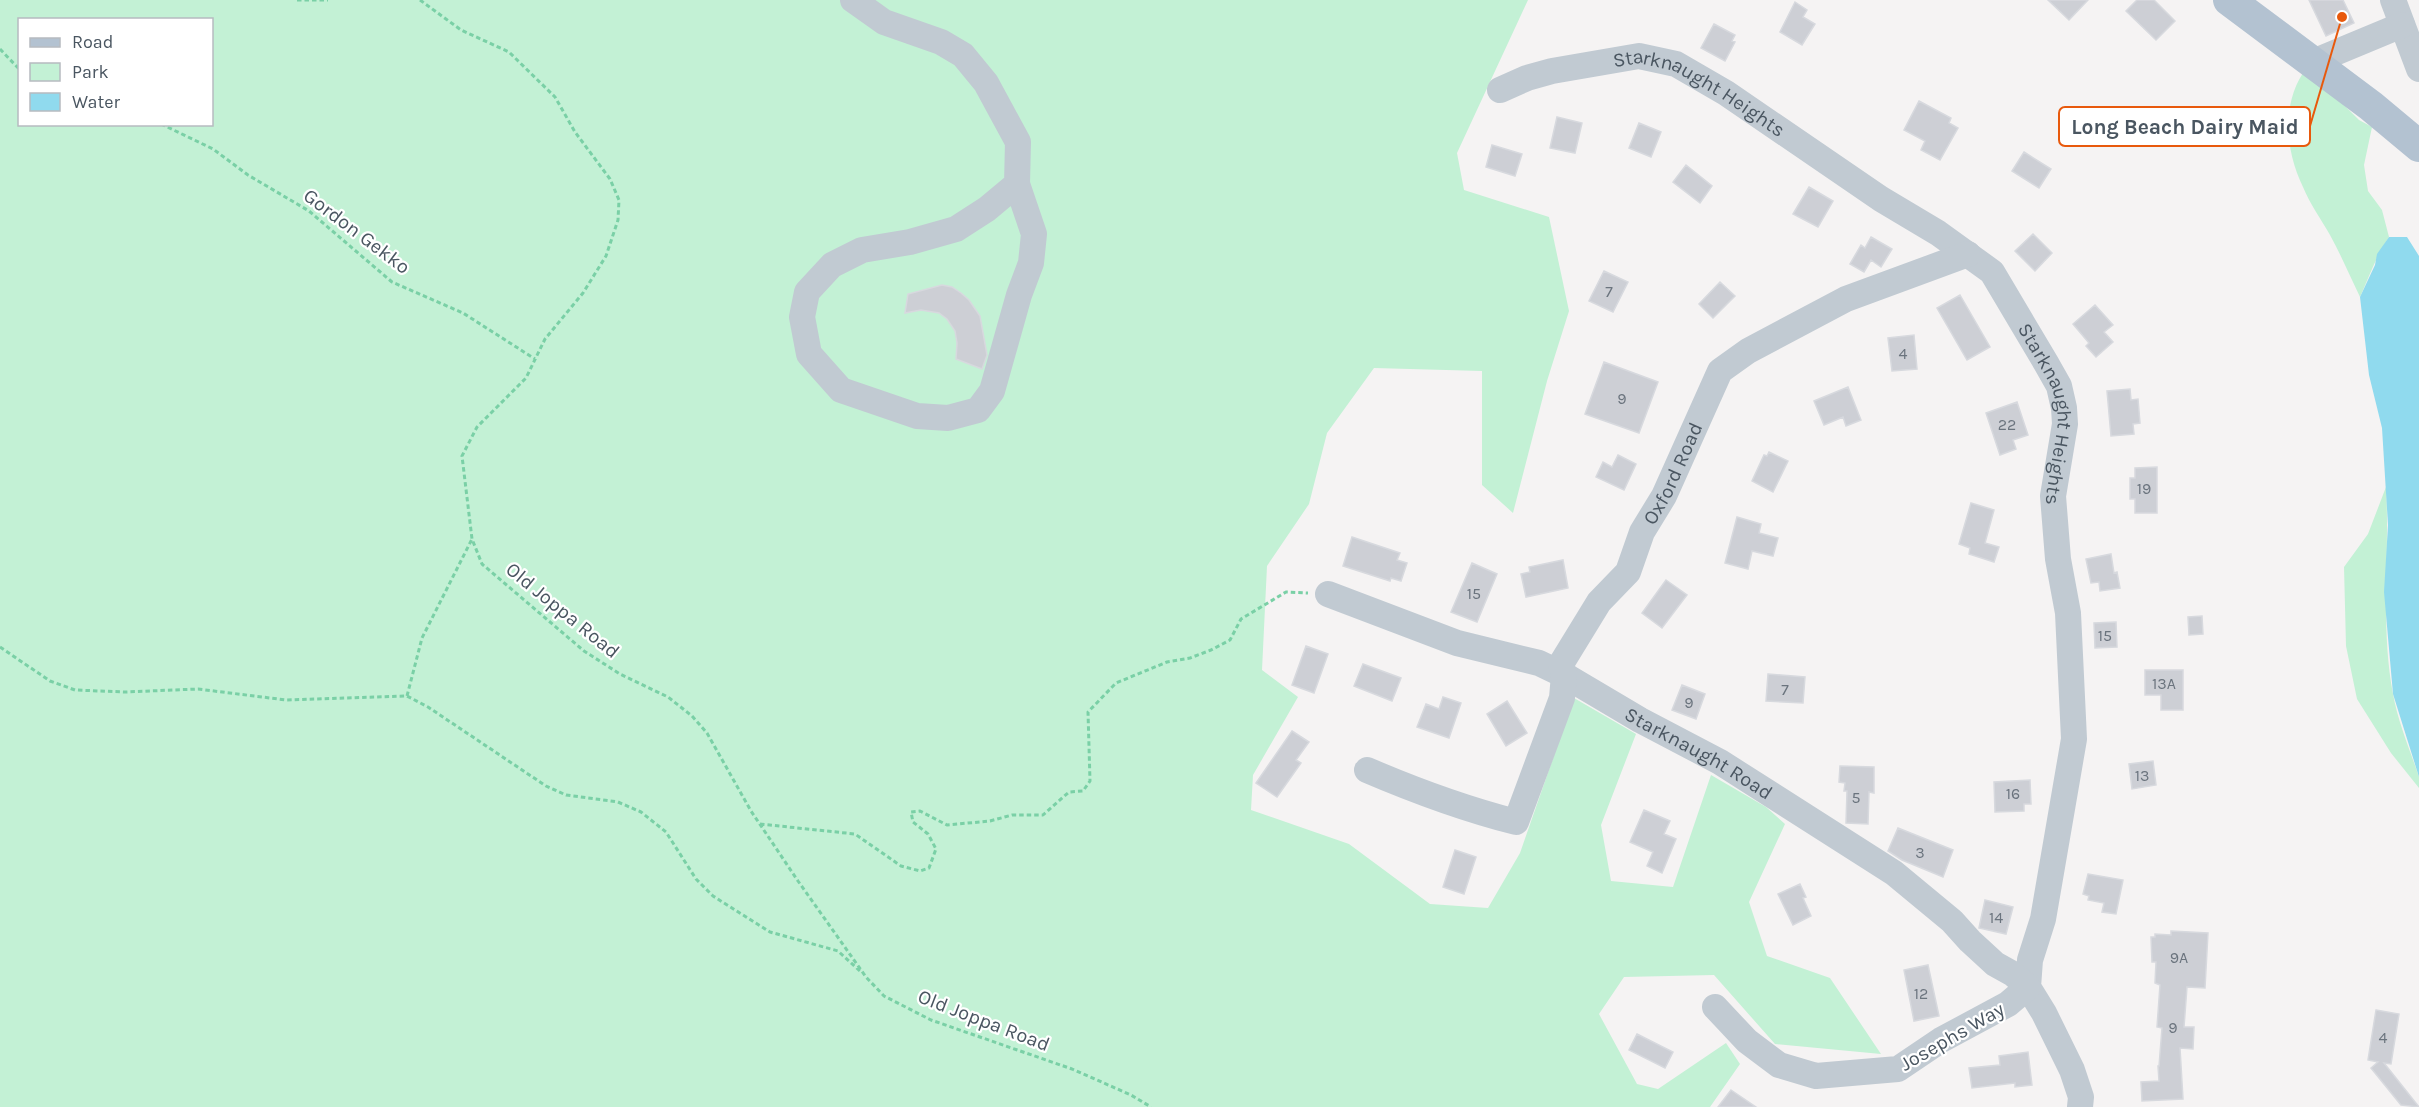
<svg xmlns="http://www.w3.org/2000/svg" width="2419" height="1107" viewBox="0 0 2419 1107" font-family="Karla,sans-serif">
<rect width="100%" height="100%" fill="#f5f3f3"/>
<path fill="#c3f1d5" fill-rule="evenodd" d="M0 0H1528L1457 153 1464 190 1549 217 1569 311 1547 381 1513 513 1482 485V371L1374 368 1327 433 1309 504 1267 566 1262 670 1298 697 1253 775 1251 810 1349 844 1430 904 1488 908 1520 853 1574 698 1636 734 1601 825 1611 881 1673 887 1711 775 1766 807 1785 824 1749 902 1767 956 1830 978 1881 1054 1775 1044 1714 975 1624 977 1599 1014 1637 1084 1658 1089 1726 1043 1740 1064 1710 1107H0ZM20 20H212V124H20Z
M2303 73 2343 104 2359 120 2372 127 2364 165 2368 191 2382 210 2389 237C2376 256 2369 277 2360 297 2350 276 2341 255 2330 235 2321 219 2310 204 2303 187 2286 152 2281 107 2303 73Z
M2386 487C2390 556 2380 625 2393 694 2398 722 2410 750 2419 777V788L2391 753 2357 699 2346 646 2344 567 2368 534Z"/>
<path fill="#90daee" d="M2389 237H2407L2419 256V777L2393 694 2384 592 2388 525 2382 428 2369 375 2360 297 2375 265 2377 254Z"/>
<path fill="#cdcfd5" stroke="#d7d9de" stroke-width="1.5" d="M2048 0H2088L2069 20Z
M2137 0H2154L2175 21 2156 40 2126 11Z
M2309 0H2343L2354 23 2326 36Z
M1795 2 1807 10 1803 17 1815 24 1802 45 1780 32Z
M1714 24 1735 35 1732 41 1735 42 1725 61 1701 48Z
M1919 101 1951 118 1949 123 1958 128 1940 160 1921 150 1925 141 1904 130Z
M1557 117 1582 123 1575 153 1550 148Z
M1639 123 1661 132 1651 157 1629 148Z
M1492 145 1522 154 1515 176 1486 167Z
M2024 152 2051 169 2039 188 2012 171Z
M1686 165 1712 186 1700 203 1673 182Z
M1809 187 1833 201 1818 227 1793 214Z
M2033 234 2052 253 2035 271 2015 251Z
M1871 237 1892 249 1881 267 1871 260 1864 272 1850 264 1861 245 1865 248Z
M1604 271 1628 282 1613 312 1589 301Z
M1720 282 1735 296 1713 318 1699 304Z
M942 285 952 287 961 293 969 300 980 316 987 355 982 369 956 359 957 343 955 331 947 319 939 313 921 310 905 313 908 294Z
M1960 295 1990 347 1967 360 1937 308Z
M2095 305 2113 325 2104 332 2113 342 2096 357 2086 346 2089 343 2073 324Z
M1914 335 1917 369 1892 371 1888 338Z
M1604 362 1658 382 1639 433 1585 414Z
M1848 387 1861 420 1846 426 1843 417 1824 425 1814 401Z
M2130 389 2131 400 2138 399 2140 423 2133 424 2134 434 2111 436 2107 391Z
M2017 402 2028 435 2013 440 2016 449 2000 455 1986 413Z
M1769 452 1788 461 1773 492 1752 481 1764 455 1767 456Z
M1618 455 1636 464 1624 490 1596 477 1603 462 1612 467Z
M2157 467V513H2135V499H2130V478H2135V468Z
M1971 503 1994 510 1985 543 1999 547 1994 562 1969 554 1970 548 1959 544Z
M1737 517 1761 524 1759 533 1778 538 1773 556 1752 551 1748 569 1725 563Z
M1352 537 1400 553 1397 560 1407 563 1401 581 1391 578 1390 581 1343 566Z
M2111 554 2114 573 2117 572 2120 588 2100 591 2099 582 2091 583 2086 559Z
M1563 560 1568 588 1526 597 1521 574 1530 572 1529 567Z
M1472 563 1497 574 1477 622 1451 612Z
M1666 580 1687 595 1662 628 1642 613Z
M2202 616 2203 634 2189 635 2188 617Z
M2116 622 2117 647 2095 648 2094 623Z
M1306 646 1328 654 1314 693 1292 685Z
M1363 664 1401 678 1392 701 1354 686Z
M2145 670H2183V710H2161V695H2145Z
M1768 674 1805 677 1803 703 1766 701Z
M1682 685 1705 694 1696 719 1672 710Z
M1443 697 1461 703 1449 738 1417 727 1426 704 1439 709Z
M1507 701 1527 733 1506 746 1487 714Z
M1292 731 1309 742 1296 760 1301 763 1277 797 1256 783Z
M2153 761 2156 785 2132 789 2129 764Z
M1840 766 1874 767V793L1869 792 1868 824 1846 823 1847 791H1844L1845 783 1839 782Z
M2030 780 2031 804H2024V811L1995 812 1994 782Z
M1644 810 1670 821 1664 834 1676 839 1662 873 1647 866 1653 852 1630 842Z
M1898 828 1953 850 1943 877 1902 860 1888 851Z
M1455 850 1476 857 1464 894 1443 887Z
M2088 874 2123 880 2116 914 2102 912 2104 903 2088 900 2089 896 2083 894Z
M1800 884 1806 897 1803 898 1811 916 1793 925 1778 894Z
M1985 900 2013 907 2006 934 1979 928Z
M2171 931 2208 933 2205 988 2187 987 2184 1027H2194L2193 1049 2180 1048 2183 1099 2142 1101 2141 1082 2159 1081 2158 1066H2159L2162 1028 2157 1027 2160 985 2155 983 2156 962H2152L2151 937H2155V934L2171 935Z
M1928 965 1939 1016 1914 1021 1904 970Z
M2376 1010 2399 1014 2391 1064 2384 1063 2419 1107 2401 1105 2371 1068 2378 1062 2368 1060Z
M1637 1034 1673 1052 1665 1068 1629 1050Z
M2028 1052 2032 1085 2015 1087V1083L1972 1088 1969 1068 2000 1065 1999 1056Z
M1731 1090 1756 1107H1718Z"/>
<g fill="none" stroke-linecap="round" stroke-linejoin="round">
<path stroke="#7ad0a6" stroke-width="3" stroke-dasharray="4.5 3" stroke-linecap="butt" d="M297 0H328
M420 0 461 30 509 52 555 97 575 132 610 179 619 200 618 220 606 256 583 293 545 339 526 378 477 427 462 456 472 539 482 564 584 651 620 674 668 697 692 716 707 733 751 811 798 881 866 977 884 996 931 1020 1072 1069 1131 1095 1151 1107
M0 49 20 70
M161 124 213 149 248 175 309 211 392 282 463 313 535 359
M0 647 50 681 75 690 125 692 198 689 286 700 407 696 428 707 546 786 566 795 618 802 641 812 666 832 696 879 713 896 770 932 838 951 860 971
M407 696 422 638 472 539
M760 824 855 834 901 866 920 871 929 868 936 849 928 834 913 822 911 812 920 811 947 825 990 821 1012 815H1043L1069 792 1083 791 1090 781 1088 712 1116 683 1167 662 1190 658 1211 650 1230 640 1241 619 1286 592 1308 593"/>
<g stroke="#c1cad2" stroke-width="26">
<path d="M853 0 884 22 941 42 963 55 986 83 1018 142 1017 184 1034 234 1031 263 1019 295 992 391 978 410 948 418 917 416 841 390 809 354 802 317 807 292 832 265 862 250 910 242 956 229 987 209 1017 184"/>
<path d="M2393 0 2419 69"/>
<path d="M2313 62 2402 25"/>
<path id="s1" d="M1500 90 1527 78 1552 71 1639 56 1676 64 1726 93 1881 199 1938 233 1992 272 2046 363 2059 386 2064 408 2065 424 2053 496 2058 559 2068 613 2074 739 2043 919 2030 960 2028 987 2044 1013 2072 1070 2081 1097 2080 1107"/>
<path id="s2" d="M1328 594 1457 643 1539 663 1564 675 1640 720 1720 762 1894 873 1952 921 1970 941 1995 964 2013 974 2028 987 2008 1004 1941 1040 1898 1069 1816 1076 1779 1065 1747 1041 1715 1007"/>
<path id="s3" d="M1367 770C1416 791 1465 809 1516 822L1562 698 1564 675 1561 664 1599 602 1628 572 1642 532 1664 496 1720 371 1748 351 1846 299 1968 254"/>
</g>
<path stroke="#b3c2d1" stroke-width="32" d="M2229 0 2371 106 2419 146"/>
</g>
<g text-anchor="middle" stroke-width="4.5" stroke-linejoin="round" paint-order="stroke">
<g font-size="16" fill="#6b747e">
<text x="1609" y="297">7</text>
<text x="1903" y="359">4</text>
<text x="1622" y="404">9</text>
<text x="2007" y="430">22</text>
<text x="2144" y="494">19</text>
<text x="1474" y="599">15</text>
<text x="2105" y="641">15</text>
<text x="2164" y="689">13A</text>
<text x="1785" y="695">7</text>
<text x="1689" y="708">9</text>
<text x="2142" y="781">13</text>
<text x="2013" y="799">16</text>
<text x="1856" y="803">5</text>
<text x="1920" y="858">3</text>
<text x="1996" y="923">14</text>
<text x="2179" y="963">9A</text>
<text x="1921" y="999">12</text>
<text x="2173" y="1033">9</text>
<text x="2383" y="1043">4</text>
</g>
<g font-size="20" fill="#4a5661" stroke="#fff">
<text dy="7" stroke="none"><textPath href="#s1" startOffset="213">Starknaught Heights</textPath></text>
<text transform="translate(357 231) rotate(37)" y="7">Gordon Gekko</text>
<text dy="7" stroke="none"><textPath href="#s1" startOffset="717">Starknaught Heights</textPath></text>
<text dy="7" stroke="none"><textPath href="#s3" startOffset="548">Oxford Road</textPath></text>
<text transform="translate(563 610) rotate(39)" y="7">Old Joppa Road</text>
<text dy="7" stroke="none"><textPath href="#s2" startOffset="406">Starknaught Road</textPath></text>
<text transform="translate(984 1020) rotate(21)" y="7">Old Joppa Road</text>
<text transform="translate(1952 1036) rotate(-30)" y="7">Josephs Way</text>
</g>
</g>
<path fill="none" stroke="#e8590c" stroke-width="2" d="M2342 17L2310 126"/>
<circle fill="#e8590c" stroke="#fff" stroke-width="2" cx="2342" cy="17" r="6"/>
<rect fill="#fff" stroke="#e8590c" stroke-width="2" x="2059" y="107" width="251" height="39" rx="6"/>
<g font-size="21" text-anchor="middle" font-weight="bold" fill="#4a5661">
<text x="2185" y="134">Long Beach Dairy Maid</text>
</g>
<rect x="18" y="18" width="195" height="108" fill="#ffffff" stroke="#b7bbc0" stroke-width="1.5"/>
<rect x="30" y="38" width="30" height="9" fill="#b3c2d1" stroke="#b7bbc0" stroke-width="1.5"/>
<text x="72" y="48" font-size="18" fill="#4a5661">Road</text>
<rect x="30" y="63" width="30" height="18" fill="#c3f1d5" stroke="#b7bbc0" stroke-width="1.5"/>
<text x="72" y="78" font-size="18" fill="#4a5661">Park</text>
<rect x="30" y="93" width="30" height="18" fill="#90daee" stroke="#b7bbc0" stroke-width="1.5"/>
<text x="72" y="108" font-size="18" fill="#4a5661">Water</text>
</svg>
